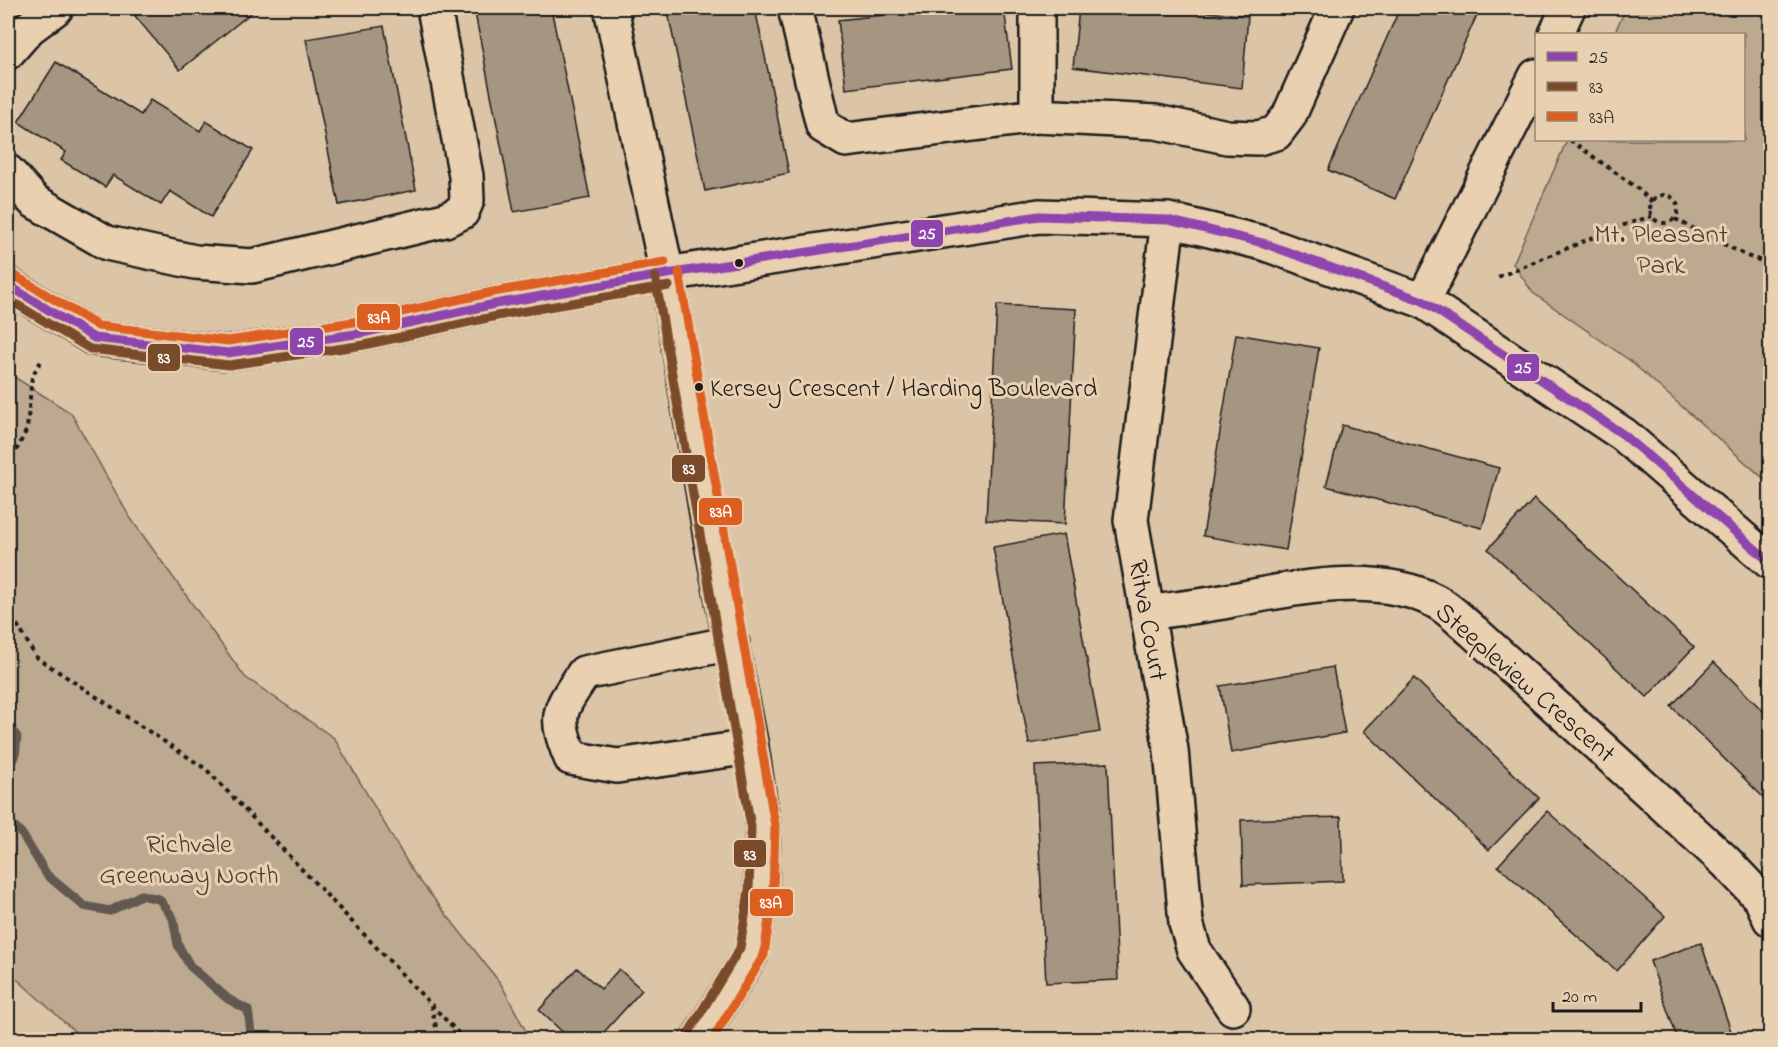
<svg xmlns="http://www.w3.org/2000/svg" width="1778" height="1047" viewBox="0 0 1778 1047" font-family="'Indie Flower',sans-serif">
<rect width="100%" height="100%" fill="#dcc5a7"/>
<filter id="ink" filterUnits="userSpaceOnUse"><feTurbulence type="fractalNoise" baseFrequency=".0167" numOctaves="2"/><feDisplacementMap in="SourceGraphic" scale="12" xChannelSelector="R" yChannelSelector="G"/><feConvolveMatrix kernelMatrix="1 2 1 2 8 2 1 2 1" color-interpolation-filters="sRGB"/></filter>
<g filter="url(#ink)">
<path fill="#bca990" stroke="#6c6256" stroke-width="1.5" d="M1626 8H1770V484L1629 360 1533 293 1513 264 1567 140H1744V34H1614Z
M8 373 71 413 129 516 245 677 334 738 413 872 501 984 530 1039H83L8 971Z"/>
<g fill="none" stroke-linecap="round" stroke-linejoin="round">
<path stroke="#62594f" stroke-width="9" d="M8 725 17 737 15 757 8 763
M8 822 22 834 47 875 84 906 110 911 141 895 159 899 173 918 178 945 190 966 228 999 248 1010 252 1040"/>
</g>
<path fill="#a69580" stroke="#1c1c1c" stroke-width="1.5" d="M146 8H257L180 70 135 16Z
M474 8H551L590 198 514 212Z
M667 8H755L789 173 705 191Z
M947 8H1004L1012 69 846 89 838 20Z
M1079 8H1168L1248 16 1242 88 1073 67Z
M1400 8H1480L1395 199 1328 170Z
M384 26 416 190 339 205 306 39Z
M56 62 141 115 150 100 200 131 206 121 253 150 211 217 170 191 161 205 113 175 105 187 61 160 66 152 18 122Z
M997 305 1076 309 1065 524 986 520Z
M1236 334 1319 348 1286 550 1203 536Z
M1342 425 1499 468 1482 528 1326 486Z
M1534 499 1694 647 1647 697 1488 549Z
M1064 534 1100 732 1029 744 993 547Z
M1714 662 1770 718V804L1671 706Z
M1333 667 1345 733 1231 753 1220 686Z
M1414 678 1539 798 1489 850 1364 731Z
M1108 763 1118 980 1046 983 1035 766Z
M1547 811 1665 916 1617 971 1498 866Z
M1341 817 1343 881 1243 885 1241 820Z
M1701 943 1734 1040H1678L1650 961Z
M577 968 601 989 619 969 642 990 597 1040H571L539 1010Z"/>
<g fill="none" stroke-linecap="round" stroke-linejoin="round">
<g stroke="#1c1c1c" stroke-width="38">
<path id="minor" d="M611 8 667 274 712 544 751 747 763 826 761 891 752 952 698 1040
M795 8 823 126 846 140 1037 116 1156 122 1227 137 1258 138 1276 133 1289 116 1337 8
M1037 8V116
M1556 34 1568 8
M8 52 29 28 56 8
M8 172 34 201 107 243 195 262 252 266 445 220 462 212 467 200 466 176 434 8
M1168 220 1131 520 1171 750 1186 923 1194 950 1233 1008
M8 285 94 338 228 353 362 333 495 304 667 274 1039 216 1168 220 1263 243 1423 301 1624 435 1770 562
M1423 301 1536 76
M1147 613C1174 609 1202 606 1228 601 1289 589 1377 570 1435 601 1449 608 1462 622 1474 632L1726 862 1761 899 1770 919
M732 643 584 673C559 711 553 714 571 758L617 766 751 747"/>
</g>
<path stroke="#1c1c1c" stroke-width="4" stroke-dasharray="4.5 4.5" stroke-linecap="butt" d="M1570 140 1637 188 1652 202
M1650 209a14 14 0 1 1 28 0a14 14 0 1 1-28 0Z
M1675 219 1747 256 1770 264
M1498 277 1618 227 1652 216
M8 467 27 429 32 376 43 358
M8 609 36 657 206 769 465 1040
M431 1005 439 1040"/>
<use href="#minor" stroke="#e8d0b0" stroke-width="33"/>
<g stroke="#e8d0b0" stroke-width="14">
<path id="bus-1" d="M8 285 94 338 228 353 362 333 495 304 667 274 1039 216 1168 220 1263 243 1423 301 1624 435 1770 562"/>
</g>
<g stroke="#e8d0b0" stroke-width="14">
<path id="bus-2" d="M655 276 751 827 749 890 740 948 688 1034
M8 299 90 349 229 365 364 345 497 316 669 286"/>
</g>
<g stroke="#e8d0b0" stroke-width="14">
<path id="bus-3" d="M679 272 775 825 773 891 764 955 712 1040
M14 275 98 326 228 341 360 321 493 292 665 262"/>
</g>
<use href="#bus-1" stroke="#8e44ad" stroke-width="9"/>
<use href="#bus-2" stroke="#7a4b2a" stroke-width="9"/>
<use href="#bus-3" stroke="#dd5e21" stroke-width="9"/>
</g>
</g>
<g fill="#1c1c1c" stroke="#e8d0b0" stroke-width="2">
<circle cx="739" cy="263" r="5"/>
<circle cx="699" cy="387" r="5"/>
</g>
<g text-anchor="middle" stroke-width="6" stroke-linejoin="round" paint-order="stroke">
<g font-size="26" fill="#1c1c1c" stroke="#e8d0b0" text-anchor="start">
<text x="710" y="396">Kersey Crescent / Harding Boulevard</text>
</g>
<g font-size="27" fill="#443f39" stroke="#e8d0b0">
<text x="1661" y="242">Mt. Pleasant<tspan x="1661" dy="31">Park</tspan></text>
<text x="189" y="852">Richvale<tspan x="189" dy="31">Greenway North</tspan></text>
</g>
<g font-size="27" fill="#1c1c1c" stroke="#e8d0b0">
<text transform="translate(1149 620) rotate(80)" y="9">Ritva Court</text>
<text transform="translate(1526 682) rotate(41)" y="9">Steepleview Crescent</text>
</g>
</g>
<g stroke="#e8d0b0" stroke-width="2">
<rect x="910" y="219" width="34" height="29" rx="6" fill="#8e44ad"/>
<rect x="356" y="303" width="45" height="28" rx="6" fill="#dd5e21"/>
<rect x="289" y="327" width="35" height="29" rx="6" fill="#8e44ad"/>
<rect x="147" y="343" width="34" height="29" rx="6" fill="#7a4b2a"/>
<rect x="1506" y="353" width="34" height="29" rx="6" fill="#8e44ad"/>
<rect x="671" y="454" width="35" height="29" rx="6" fill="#7a4b2a"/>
<rect x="698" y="497" width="45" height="29" rx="6" fill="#dd5e21"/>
<rect x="733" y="839" width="34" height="29" rx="6" fill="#7a4b2a"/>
<rect x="749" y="888" width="45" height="29" rx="6" fill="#dd5e21"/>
</g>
<g font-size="16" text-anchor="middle" font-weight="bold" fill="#fff">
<text x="927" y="239">25</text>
<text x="379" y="323">83A</text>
<text x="306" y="347">25</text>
<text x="164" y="363">83</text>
<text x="1523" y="373">25</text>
<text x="689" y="474">83</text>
<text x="721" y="517">83A</text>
<text x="750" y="860">83</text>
<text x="771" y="908">83A</text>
</g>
<rect width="1778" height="1047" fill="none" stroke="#e8d0b0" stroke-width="30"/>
<rect x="15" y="15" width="1748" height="1017" fill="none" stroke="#1c1c1c" stroke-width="2" filter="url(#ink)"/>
<rect x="1535" y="33" width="210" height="108" fill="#e8d0b0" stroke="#968875" stroke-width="1.5"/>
<rect x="1547" y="52" width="30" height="9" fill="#8e44ad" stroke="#968875" stroke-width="1.5"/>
<text x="1589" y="63" font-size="18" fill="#1c1c1c">25</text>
<rect x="1547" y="82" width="30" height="9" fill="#7a4b2a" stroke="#968875" stroke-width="1.5"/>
<text x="1589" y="93" font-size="18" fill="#1c1c1c">83</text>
<rect x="1547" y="112" width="30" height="9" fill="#dd5e21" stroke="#968875" stroke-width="1.5"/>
<text x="1589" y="123" font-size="18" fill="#1c1c1c">83A</text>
<path d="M1553 1002v9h88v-9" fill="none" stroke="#1c1c1c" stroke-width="3"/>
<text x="1562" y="1002" font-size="18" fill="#1c1c1c" stroke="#e8d0b0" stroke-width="4.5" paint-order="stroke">20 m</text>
</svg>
